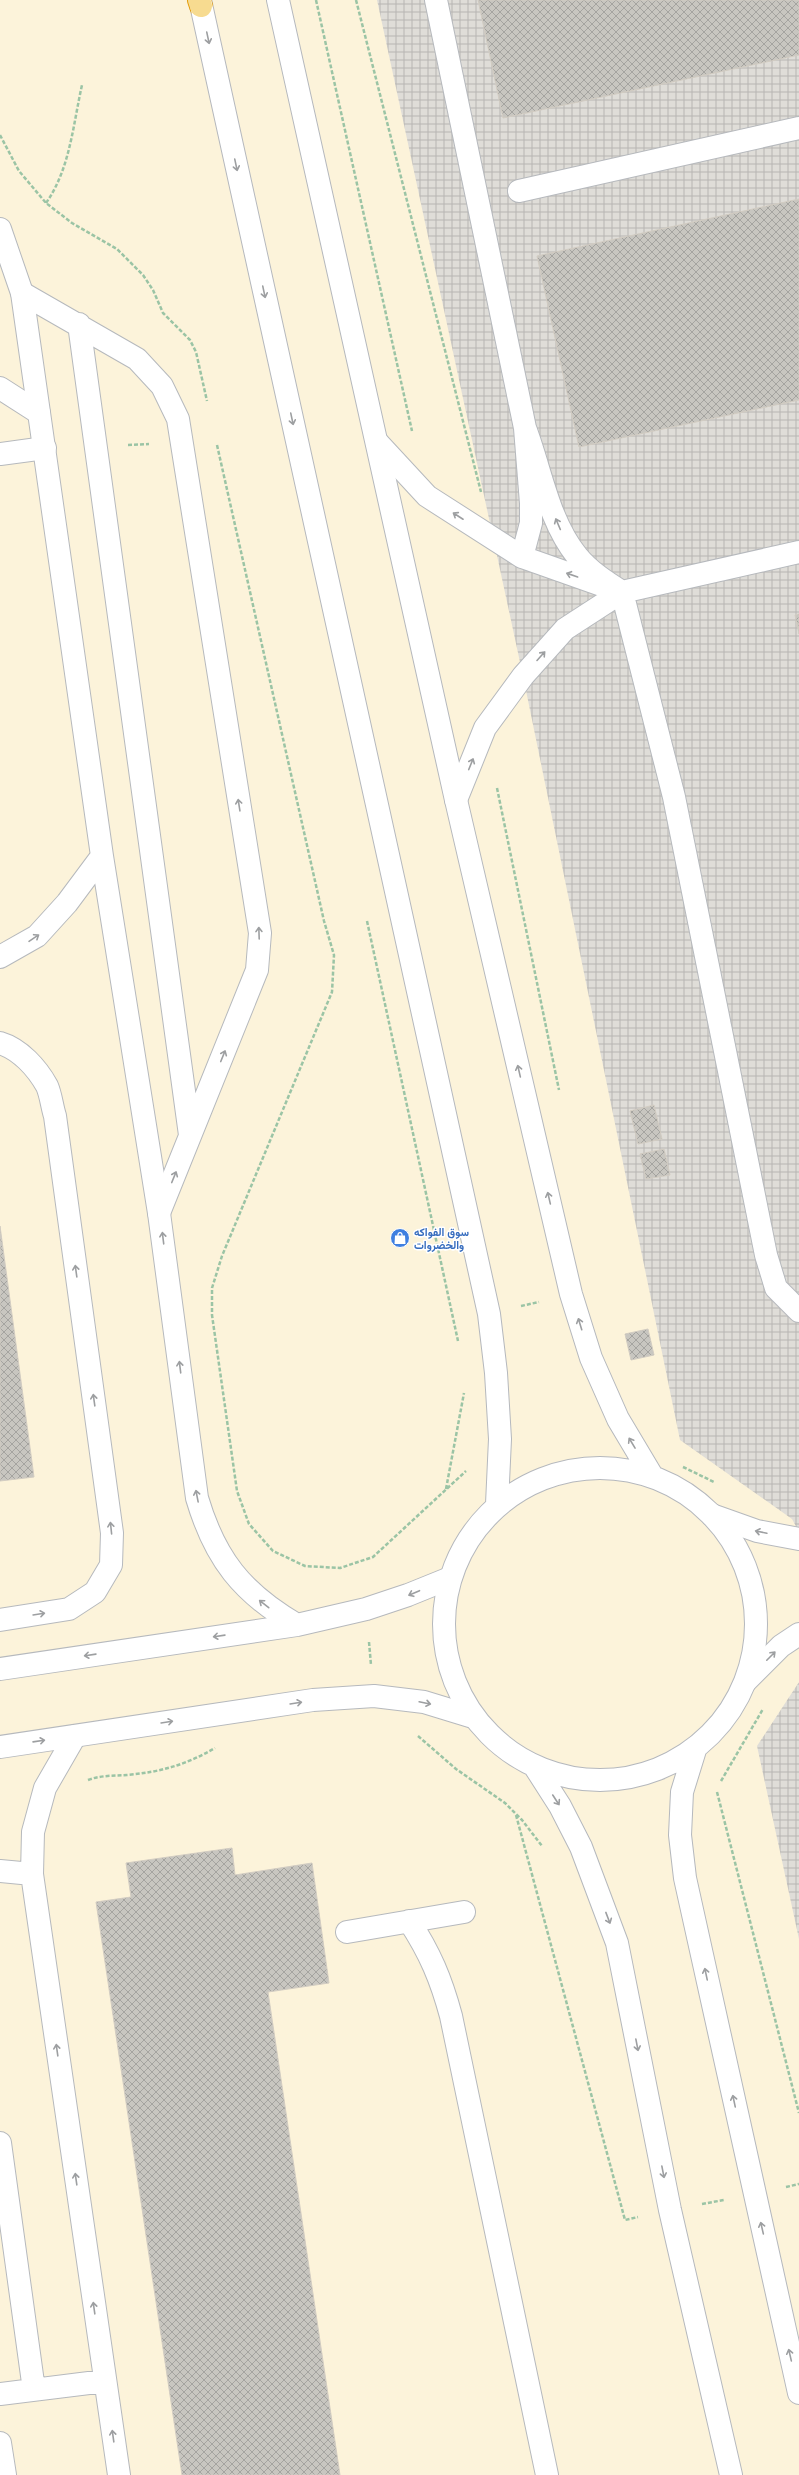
<svg xmlns="http://www.w3.org/2000/svg" width="799" height="2475" viewBox="0 0 799 2475" font-family="Helvetica,Vazirmatn,sans-serif">
<defs>
<pattern id="industrial-grid" width="8" height="8" patternUnits="userSpaceOnUse"><rect width="8" height="8" fill="#dfddd8"/><path d="M0 4h8M4 0v8" fill="none" stroke="#b8b6b3"/></pattern>
<pattern id="building-cross-hatch" width="8" height="8" patternUnits="userSpaceOnUse"><rect width="8" height="8" fill="#c8c6c0"/><path d="M0 0l8 8M0 8l8-8" fill="none" stroke="#a5a4a0"/></pattern>
</defs>
<rect width="100%" height="100%" fill="#edebe3"/>
<path fill="#fcf3da" d="M0 0H799V2475H0Z"/>
<path fill="url(#industrial-grid)" d="M377 0H799V1532L792 1519 680 1440 523 676Z
M799 1682V1939L757 1746Z"/>
<path fill="url(#building-cross-hatch)" stroke="#d2ccc2" d="M478 0H799V55L503 118Z
M799 199V400L579 447 537 256Z
M799 614V634L795 615Z
M654 1105 662 1139 638 1144 630 1111Z
M664 1149 670 1175 646 1179 640 1154Z
M0 1226 34 1477 0 1481Z
M648 1329 654 1355 631 1360 625 1334Z
M232 1848 235 1875 312 1863 329 1983 268 1992 340 2475H182L96 1902 131 1897 126 1863Z"/>
<g fill="none" stroke-linecap="round" stroke-linejoin="round">
<g stroke="#b6b9bd" stroke-width="24">
<path id="lane" d="M436 0 525 428 531 503V523L522 557
M519 191 799 128
M22 293 137 359 162 386 178 419 260 933 257 970 159 1213
M79 324 190 1135
M0 388 39 413
M525 428C541 470 548 520 577 556 589 571 606 582 622 592L674 797 766 1255 776 1288 799 1311
M377 442 427 496 522 557 604 586
M0 454 45 448
M456 800 485 728 523 676 565 629 622 592 799 552
M0 1043C20 1049 37 1068 47 1086 51 1095 52 1107 55 1116L112 1533 111 1565 95 1592 69 1609 0 1620
M712 1515 757 1531 799 1539
M746 1681 781 1646 799 1634
M75 1736 45 1788 33 1832 32 1874 119 2475
M0 1871 32 1874
M409 1921C430 1953 441 1979 451 2016L547 2475
M347 1932 464 1912
M0 2143 34 2390
M0 2394 105 2381
M0 2443 5 2475"/>
</g>
<g stroke="#b6b9bd" stroke-width="24">
<path id="street" d="M0 229 22 293 102 856 159 1213 197 1498C215 1559 242 1593 297 1625
M0 957 37 936 67 903 102 856
M0 1669 297 1625 366 1609 408 1595 450 1578
M0 1747 313 1700 374 1696 424 1702 473 1717"/>
</g>
<g stroke="#b5b8bd" stroke-width="24">
<path id="secondary" d="M200 0 489 1314 496 1373 500 1439 497 1504
M278 0 456 800 571 1294 591 1358 618 1419 652 1476
M444 1624a156 156 0 1 1 312 0a156 156 0 1 1-312 0Z
M695 1750 682 1792 680 1835 685 1878 799 2393
M535 1767 560 1806 581 1847 617 1943 670 2210 731 2475"/>
</g>
<g stroke="#e49d0c" stroke-width="24">
<path id="highway" d="M199 0 201 6"/>
</g>
<path stroke="#9bc4a5" stroke-width="2.5" stroke-dasharray="4 2" stroke-linecap="butt" d="M316 0 412 431
M356 0 481 492
M0 135 19 171 46 203 72 223 117 249 143 275 153 290 163 313 190 340 196 352 207 401
M46 203C70 169 73 125 82 85
M128 445 149 444
M217 445 324 921 334 955 332 992 222 1256 212 1288V1315L237 1491 249 1524 273 1551 305 1566 340 1568 373 1557 466 1471
M497 788 559 1090
M367 921 458 1341
M521 1306 539 1302
M683 1467 714 1482
M446 1489 464 1393
M369 1642 371 1665
M418 1736 456 1769 505 1803 522 1820 542 1846
M88 1780C101 1775 114 1776 127 1775 160 1772 186 1765 215 1748
M721 1781 763 1709
M717 1792 799 2113
M516 1815 625 2220 638 2217
M786 2187 799 2184
M702 2204 724 2200"/>
<use href="#lane" stroke="#fff" stroke-width="22"/>
<use href="#street" stroke="#fff" stroke-width="22"/>
<use href="#secondary" stroke="#fff" stroke-width="22"/>
<use href="#highway" stroke="#f7db90" stroke-width="22"/>
</g>
<defs><path id="oneway-shaft" d="M-6 0H5M1.5-3L5.5 0L1.5 3" fill="none" stroke-width="1.6" stroke-linecap="round" stroke-linejoin="round"/></defs>
<g stroke="#9d9fa1">
<use href="#oneway-shaft" transform="translate(208 38) rotate(78)"/>
<use href="#oneway-shaft" transform="translate(236 165) rotate(78)"/>
<use href="#oneway-shaft" transform="translate(264 292) rotate(78)"/>
<use href="#oneway-shaft" transform="translate(292 419) rotate(78)"/>
<use href="#oneway-shaft" transform="translate(458 516) rotate(-147)"/>
<use href="#oneway-shaft" transform="translate(558 524) rotate(-113)"/>
<use href="#oneway-shaft" transform="translate(572 575) rotate(-161)"/>
<use href="#oneway-shaft" transform="translate(541 656) rotate(-48)"/>
<use href="#oneway-shaft" transform="translate(471 764) rotate(-68)"/>
<use href="#oneway-shaft" transform="translate(239 805) rotate(-99)"/>
<use href="#oneway-shaft" transform="translate(259 933) rotate(-92)"/>
<use href="#oneway-shaft" transform="translate(34 938) rotate(-34)"/>
<use href="#oneway-shaft" transform="translate(223 1056) rotate(-68)"/>
<use href="#oneway-shaft" transform="translate(519 1071) rotate(-103)"/>
<use href="#oneway-shaft" transform="translate(174 1177) rotate(-68)"/>
<use href="#oneway-shaft" transform="translate(549 1198) rotate(-103)"/>
<use href="#oneway-shaft" transform="translate(163 1238) rotate(-97)"/>
<use href="#oneway-shaft" transform="translate(76 1271) rotate(-98)"/>
<use href="#oneway-shaft" transform="translate(580 1324) rotate(-107)"/>
<use href="#oneway-shaft" transform="translate(180 1367) rotate(-97)"/>
<use href="#oneway-shaft" transform="translate(94 1400) rotate(-98)"/>
<use href="#oneway-shaft" transform="translate(632 1443) rotate(-121)"/>
<use href="#oneway-shaft" transform="translate(197 1496) rotate(-101)"/>
<use href="#oneway-shaft" transform="translate(111 1528) rotate(-96)"/>
<use href="#oneway-shaft" transform="translate(761 1532) rotate(-168)"/>
<use href="#oneway-shaft" transform="translate(414 1593) rotate(157)"/>
<use href="#oneway-shaft" transform="translate(264 1604) rotate(-142)"/>
<use href="#oneway-shaft" transform="translate(39 1614) rotate(-9)"/>
<use href="#oneway-shaft" transform="translate(219 1636) rotate(172)"/>
<use href="#oneway-shaft" transform="translate(90 1655) rotate(172)"/>
<use href="#oneway-shaft" transform="translate(771 1656) rotate(-45)"/>
<use href="#oneway-shaft" transform="translate(296 1703) rotate(-9)"/>
<use href="#oneway-shaft" transform="translate(425 1703) rotate(12)"/>
<use href="#oneway-shaft" transform="translate(167 1722) rotate(-9)"/>
<use href="#oneway-shaft" transform="translate(39 1741) rotate(-8)"/>
<use href="#oneway-shaft" transform="translate(556 1800) rotate(57)"/>
<use href="#oneway-shaft" transform="translate(608 1918) rotate(69)"/>
<use href="#oneway-shaft" transform="translate(706 1974) rotate(-102)"/>
<use href="#oneway-shaft" transform="translate(637 2045) rotate(79)"/>
<use href="#oneway-shaft" transform="translate(57 2050) rotate(-98)"/>
<use href="#oneway-shaft" transform="translate(734 2101) rotate(-102)"/>
<use href="#oneway-shaft" transform="translate(663 2172) rotate(79)"/>
<use href="#oneway-shaft" transform="translate(76 2179) rotate(-98)"/>
<use href="#oneway-shaft" transform="translate(762 2228) rotate(-103)"/>
<use href="#oneway-shaft" transform="translate(94 2308) rotate(-98)"/>
<use href="#oneway-shaft" transform="translate(790 2355) rotate(-103)"/>
<use href="#oneway-shaft" transform="translate(113 2436) rotate(-98)"/>
</g>
<defs>
<g id="shop-disc" transform="scale(1)"><circle r="9.5" fill="#3f7fe0" stroke="#fff"/><path d="M-5-2.5h2.3a2.7 3.5 0 0 1 5.4 0H5L5.5 6h-11ZM-1.5-2.5h3a1.5 2.3 0 0 0-3 0Z" fill="#fff"/></g>
</defs>
<g fill-rule="evenodd">
<use href="#shop-disc" x="400" y="1238"/>
</g>
<g text-anchor="middle" stroke-width="3" stroke-linejoin="round" paint-order="stroke">
<g font-size="11" font-weight="bold" fill="#366cbe" stroke="#fff" text-anchor="start">
<text x="414" y="1236">سوق الفواكه<tspan x="414" dy="13">والخضروات</tspan></text>
</g>
</g>
</svg>
